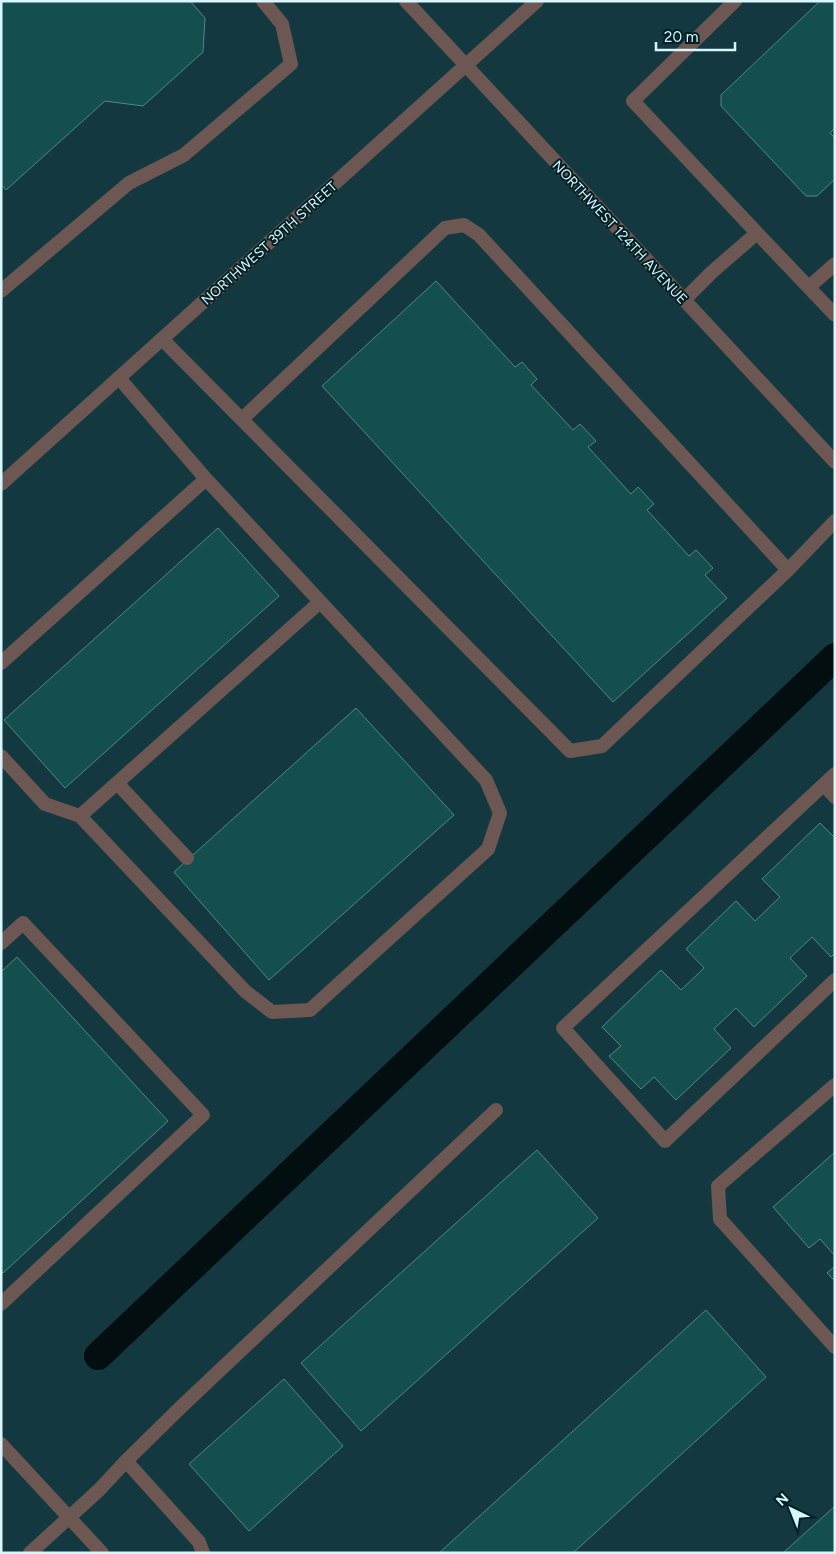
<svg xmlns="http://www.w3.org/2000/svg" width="836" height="1554" viewBox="0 0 836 1554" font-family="Figtree,sans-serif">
<rect width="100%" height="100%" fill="#0b2a30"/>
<path fill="#133840" d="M1 1H835V1553H1Z"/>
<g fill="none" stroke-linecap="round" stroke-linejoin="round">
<path stroke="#030e11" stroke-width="28" d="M98 1356 835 657"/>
</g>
<path fill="#144f4e" stroke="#4d8a89" d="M1 1H190L205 18 203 52 143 106 105 101 6 190 1 184Z
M820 1H835V128L830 133 835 138V179L817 196H806L721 106V95Z
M436 281 515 367 522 362 537 379 531 385 573 430 580 424 596 441 588 447 631 494 638 487 654 504 647 510 689 556 696 550 713 568 705 575 727 598 613 702 322 386Z
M218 528 279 596 65 788 4 720Z
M356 708 454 815 269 980 174 872Z
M820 823 835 838V953L831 957 812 937 790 958 807 976 754 1027 736 1008 714 1029 731 1048 676 1100 654 1077 641 1089 609 1056 621 1046 602 1027 661 970 681 990 704 968 686 949 736 901 755 921 780 897 762 879Z
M17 957 168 1121 3 1273 1 1271V972Z
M537 1150 598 1218 361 1431 301 1363Z
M835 1152V1256L820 1239 809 1248 773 1207Z
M835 1266V1281L827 1273Z
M706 1310 766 1377 573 1553H439Z
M284 1379 343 1446 249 1531 189 1464Z
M835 1506V1553H783Z"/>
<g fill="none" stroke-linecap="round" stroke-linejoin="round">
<path stroke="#6c5752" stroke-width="14" d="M735 1 633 101 757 233
M809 287 835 264
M1 291 129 183 184 155 291 64 282 24 263 1
M684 300 712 272 757 233 835 315
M162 339 570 751 602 746 788 570 835 521
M242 419 445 228 464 225 479 235 788 570
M1 663 206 479 119 378
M1 756 45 804 80 816 245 991 272 1012 310 1010 488 849 500 813 486 780 206 479
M835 774 563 1028 665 1141 835 980
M117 783 187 858
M824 785 835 797
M80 816 320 602
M1 943 23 923 203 1115 1 1304
M835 1085 718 1186 720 1219 835 1347
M126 1461 182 1406 496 1110
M30 1553 99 1490 126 1461 199 1542 203 1553"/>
<path stroke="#6c5752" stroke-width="14" d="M406 1 835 462
M1 484 537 1
M1 1444 102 1553"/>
</g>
<g text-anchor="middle" stroke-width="4" stroke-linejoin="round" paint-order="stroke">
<g font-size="14" fill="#d9f6fd" stroke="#012026">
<text transform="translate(620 232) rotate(47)" y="5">NORTHWEST 124TH AVENUE</text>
<text transform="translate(269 243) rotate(-42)" y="5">NORTHWEST 39TH STREET</text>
</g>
</g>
<rect width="836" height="1554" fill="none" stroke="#d9f6fd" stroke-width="5"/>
<g transform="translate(791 1509) rotate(317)" stroke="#012026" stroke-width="4" paint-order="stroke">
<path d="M0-4L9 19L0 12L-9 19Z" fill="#d9f6fd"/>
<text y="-8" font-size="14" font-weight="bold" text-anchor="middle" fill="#d9f6fd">N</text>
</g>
<path d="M656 42v8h79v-8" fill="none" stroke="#d9f6fd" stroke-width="2.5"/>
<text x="664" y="42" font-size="15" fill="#d9f6fd" stroke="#012026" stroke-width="4" paint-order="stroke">20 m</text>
</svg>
